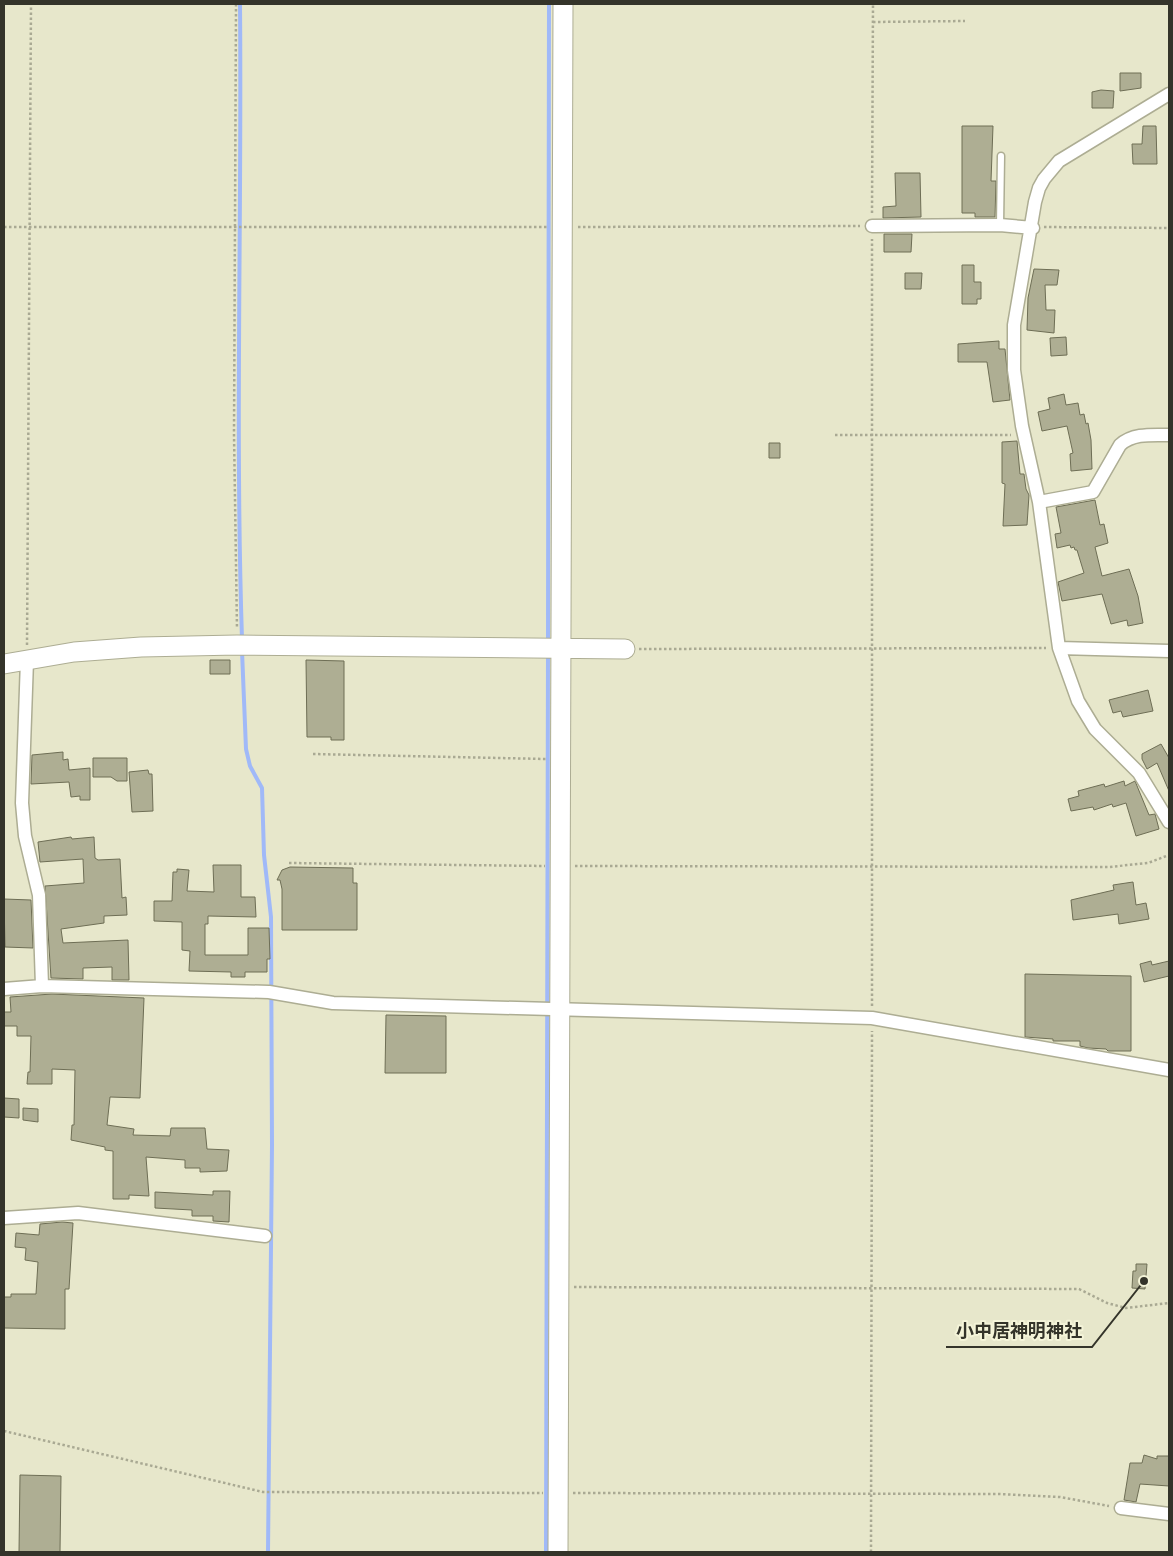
<svg xmlns="http://www.w3.org/2000/svg" width="1173" height="1556" viewBox="0 0 1173 1556" font-family="Barlow,'Noto Sans JP',sans-serif">
<rect width="100%" height="100%" fill="#e7e7cb"/>
<g fill="none" stroke-linecap="round" stroke-linejoin="round">
<path stroke="#a0b9f8" stroke-width="4" d="M240 4C242 215 235 427 242 639
M548 644 549 4
M242 651 246 749 250 766 262 788 264 855 271 917 272 1145 268 1552
M546 1552 548 653"/>
</g>
<path fill="#aeae93" stroke="#6e6e55" d="M1120 73H1141V88L1120 91Z
M1101 90 1114 91 1113 108H1092V92Z
M962 126H993L991 181H996L995 217H975V213H962Z
M1143 126H1156L1157 164H1133L1132 144H1142Z
M895 173H920L921 217 883 218V207L896 206Z
M884 234H912L911 252H884Z
M962 265H974V282H981V299H977V304H962Z
M1034 269 1059 270 1057 285H1045L1046 310H1055L1054 333 1027 330 1028 298Z
M905 273H922L921 289H905Z
M1066 337 1067 355 1051 356 1050 338Z
M999 341V349H1005L1010 400 993 402 987 362H958V344Z
M1064 394 1066 405 1078 403 1080 415 1084 414 1086 424 1088 423 1091 440 1092 469 1071 471 1070 454 1073 453 1067 426 1042 431 1038 412 1050 409 1048 398Z
M1017 441 1020 474H1024L1026 489 1029 495 1027 525 1003 526 1005 484 1002 483V442Z
M769 443H780V458H769Z
M1095 500 1100 525 1104 524 1108 543 1095 547 1102 576 1129 569 1138 596 1143 623 1128 626 1127 620 1111 624 1102 594 1062 601 1058 582 1084 573 1077 550H1075L1074 547 1071 548 1070 545 1057 548 1055 534 1061 533 1056 507Z
M210 660H230V674H210Z
M306 660 344 661V740H331V737H307Z
M1148 690 1153 711 1123 717 1121 711 1113 713 1109 700Z
M1161 744 1169 758V791L1157 763 1147 769 1142 759V754Z
M63 752V760L68 759 69 770 90 768V800H80V796L71 797 69 782 31 784 32 755Z
M93 758H127V781H117L111 777H93Z
M148 770 149 774H152L153 811 132 812 129 772Z
M1124 781 1125 786 1135 781 1149 815 1155 814 1159 829 1136 836 1126 803 1113 807 1112 804 1094 810 1093 807 1071 811 1068 799 1079 796 1078 791 1104 784 1105 787Z
M71 837 72 839 94 837 95 858 98 860 120 859 122 898 126 897 127 915 104 916V923L61 929 63 943 128 940 129 980H112V967L83 968V979L51 978 45 886 84 883 83 859 40 862 38 842Z
M213 865H241V897H255L256 917 208 916V924H205V955H248V928H269L270 959H267V972H245V977H231V972L189 971 190 951 182 950V922L154 921V901H172L173 872H177V869L189 870 187 891 214 892Z
M290 867 353 868V883H357V930H282V889L280 880H277L282 870Z
M1133 882 1136 905 1146 903 1149 919 1119 924 1118 914 1073 920 1071 900 1114 890 1113 885Z
M4 899 31 900 33 948 5 947Z
M1151 961 1152 965 1169 961V976L1144 982 1140 964Z
M1025 974 1131 976V1051H1108L1106 1049 1088 1048 1080 1046V1041H1053V1039L1025 1037Z
M52 994 144 998 140 1098 110 1097 107 1125 134 1129 133 1135 170 1136 171 1128H205L207 1149 229 1150 227 1171 200 1172V1168H185V1160L146 1157 149 1196 129 1195V1199H113V1151L105 1150V1147L71 1140 72 1125H74L75 1070 52 1069V1084H27L28 1072H30L31 1036H17V1026H4V1012H11L10 997Z
M386 1015 446 1016V1073H385Z
M4 1098 19 1099V1118L4 1117Z
M23 1108 38 1109V1122L23 1120Z
M213 1191H230L229 1222 213 1221V1216H192V1210L155 1208V1192L213 1195Z
M62 1222 73 1223 69 1289H65V1329L4 1328V1297H11V1294H36L38 1262 25 1260 26 1248 15 1247 16 1233 39 1235 40 1224Z
M1136 1264H1147L1145 1289 1132 1288 1133 1271H1136Z
M1144 1455 1157 1459V1456H1169V1486L1140 1484 1136 1502 1124 1500 1130 1463H1142Z
M20 1475 61 1476 60 1552H19Z"/>
<g fill="none" stroke-linecap="round" stroke-linejoin="round">
<g stroke="#adad93" stroke-width="9">
<path id="lane" d="M1000 225 1001 156"/>
</g>
<g stroke="#adad93" stroke-width="15">
<path id="street" d="M1169 94 1059 161 1044 179 1039 188 1035 202 1014 325V370L1022 426 1039 502 1059 648 1078 701 1095 729 1139 773 1169 822
M872 226 1000 225 1033 228
M1039 502 1093 492 1120 445C1133 433 1152 435 1169 435
M1059 648 1169 651
M27 660 22 803 25 836 39 895 42 986
M4 989 42 986 269 992 333 1003 872 1018 1169 1070
M4 1218 78 1213 265 1236
M1121 1508 1169 1514"/>
</g>
<g stroke="#adad93" stroke-width="21">
<path id="secondary" d="M4 664 74 652 141 647 237 645 625 649
M558 1552 563 4"/>
</g>
<path stroke="#a9a993" stroke-width="2.5" stroke-dasharray="2.5 2.5" stroke-linecap="butt" d="M236 4 234 434 237 629
M873 22 965 21
M872 213 873 4
M4 227H547
M578 227 860 226
M1044 227 1169 228
M835 435H1011
M27 645 31 4
M639 649 1046 648
M313 754 546 759
M289 863 545 866
M575 866 1109 867 1148 863 1169 855
M872 1006V239
M574 1287 1079 1289 1107 1303 1126 1308 1169 1303
M4 1431 263 1492 543 1493
M573 1493 998 1494 1060 1497 1109 1506
M871 1552 872 1031"/>
<use href="#lane" stroke="#fff" stroke-width="6"/>
<use href="#street" stroke="#fff" stroke-width="12"/>
<use href="#secondary" stroke="#fff" stroke-width="19"/>
</g>
<path fill="none" stroke="#34342a" stroke-width="2" d="M1144 1281L1092 1347H946"/>
<circle fill="#34342a" stroke="#f4f4d8" stroke-width="2" cx="1144" cy="1281" r="5"/>
<g font-size="18" text-anchor="middle" font-weight="bold" fill="#34342a" stroke="#f4f4d8" stroke-width="4" stroke-linejoin="round" paint-order="stroke">
<text x="1019" y="1337">小中居神明神社</text>
</g>
<rect width="1173" height="1556" fill="none" stroke="#34342a" stroke-width="10"/>
</svg>
